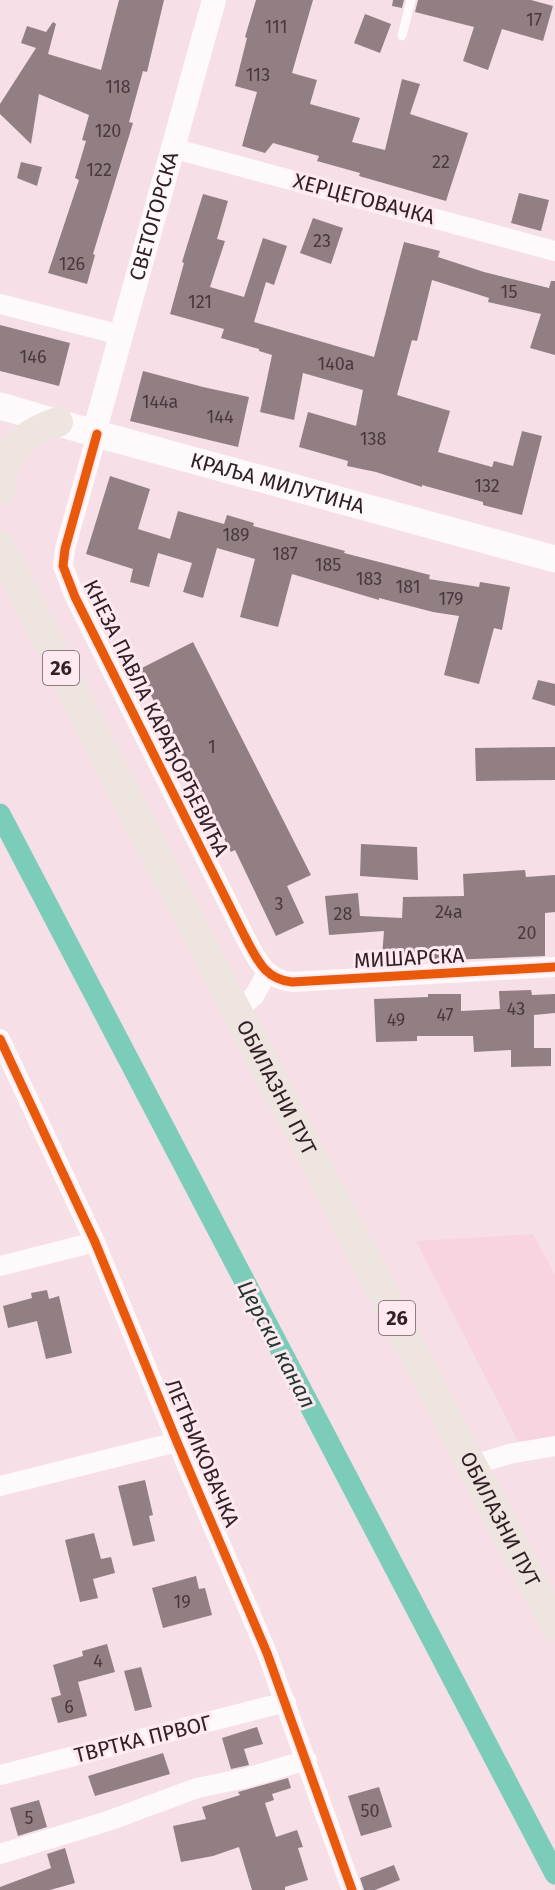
<svg xmlns="http://www.w3.org/2000/svg" width="555" height="1890" viewBox="0 0 555 1890" font-family="'Fira Sans',sans-serif">
<rect width="100%" height="100%" fill="#f6dfe7"/>
<path fill="#f8d3e0" d="M533 1234 555 1275V1439L518 1441 416 1241Z"/>
<g fill="none" stroke-linecap="round" stroke-linejoin="round">
<path stroke="#7cccba" stroke-width="21" d="M0 814 555 1874"/>
</g>
<path fill="#917f83" d="M119 0H164L147 72 143 71 129 122 133 123 93 254 95 255 87 284 48 273 79 180 75 178 86 141 82 140 89 115 39 94 31 144 0 114V104L36 48 21 43 27 26 46 32 53 22 56 24 48 54 101 70Z
M256 0H313L292 73 317 80 310 104 360 118 352 142 385 150 402 79 420 84 410 114 468 133 446 201 359 176 360 173 317 161 319 156 273 143 265 153 242 146 257 92 235 86 247 38 245 37Z
M393 0H404L402 8 392 6Z
M418 0H531L553 6 543 41 502 29 488 70 463 61 474 27 415 12Z
M365 14 391 24 380 53 354 43Z
M21 162 42 167 37 186 17 178Z
M519 193 549 200 541 231 511 223Z
M203 194 228 201 217 239 225 241 210 287 244 297 263 238 287 246 274 285 266 282 254 322 374 357 404 242 440 251 438 257 484 272 549 288 551 281H555V355L530 348 541 314 488 302 489 298 432 280 417 341 412 340 397 395 450 411 438 452 492 467 494 461 513 466 522 431 542 436 522 515 483 505V502L422 485V487L376 472 347 466 348 461 299 447 308 412 356 426 363 390 303 373 294 420 260 412 272 355 259 351V349L221 338 224 329 170 314 184 263 182 262Z
M313 218 343 228 331 264 300 253Z
M0 325 70 343 59 386 0 371Z
M143 371 203 387 249 397 238 447 130 421Z
M110 476 150 489 138 529 170 539 178 511 224 524 227 515 254 523 253 526 345 551 344 553 430 575 429 579 479 587 480 582 510 587 502 630 494 628 479 684 444 675 459 616 433 612 379 598V600L292 574 278 627 240 617 255 559 217 548 203 598 183 592 192 563 158 553 149 587 130 582 133 569 86 554Z
M193 642 311 875 287 886 304 923 276 936 235 850 231 852 138 670Z
M538 680 555 684V706L532 699Z
M555 747V780L476 781 475 748Z
M361 844 417 847 418 880 360 876Z
M525 870 526 877 555 875V912L545 913V956L449 960 382 957 384 931 329 935 325 896 358 893 360 916 402 918 403 897 464 896 463 874Z
M531 990 532 995 555 994V1013L534 1015V1048H551V1066L511 1067V1050L474 1052 473 1036H417V1041L376 1042 374 999 428 997V994H461V1011L500 1009 499 991Z
M47 1290 49 1299 59 1296 72 1353 46 1359 37 1321 8 1328 3 1306 32 1298 31 1293Z
M145 1480 153 1515 149 1516 155 1541 133 1546 118 1486Z
M94 1533 101 1559 111 1557 115 1573 93 1579 98 1598 80 1602 65 1540Z
M196 1576 199 1589 205 1588 212 1615 163 1628 152 1588Z
M107 1644 115 1672 78 1682 87 1716 58 1723 51 1698 61 1695 53 1665 83 1656 82 1651Z
M141 1667 152 1707 135 1711 124 1671Z
M257 1727 263 1744 244 1749 249 1765 231 1769 222 1738Z
M163 1753 170 1774 95 1796 88 1776Z
M288 1778 291 1788 272 1794 274 1800 265 1803 276 1837 297 1830 303 1847 298 1848 308 1880 285 1887V1890H252L239 1847 213 1856 181 1862 173 1826 206 1819 202 1807 240 1795 238 1792Z
M379 1787 392 1827 361 1836 348 1796Z
M39 1800 47 1827 18 1836 10 1808Z
M65 1848 75 1883 50 1890H0V1887L51 1868 47 1854Z
M394 1865 400 1880 375 1890H364L360 1878Z"/>
<g fill="none" stroke-linecap="round" stroke-linejoin="round">
<path stroke="#fefafb" stroke-width="9" d="M402 36 411 0"/>
<path stroke="#fefafb" stroke-width="20" d="M172 148 555 251
M0 304 121 335
M97 434 65 549 63 566 75 597 245 937C257 959 264 979 292 982L555 967
M237 1011 254 996 267 973
M0 1039 95 1242 177 1442 267 1653 352 1890
M0 1266 95 1242
M473 1465 509 1454 555 1446
M0 1486 177 1442
M0 1775 286 1702
M0 1854 108 1821 197 1788 246 1778 307 1760"/>
<path stroke="#fefafb" stroke-width="24" id="s1" d="M94 433 214 0"/>
<path stroke="#fefafb" stroke-width="27" id="s2" d="M0 406 97 434 555 559"/>
<g stroke="#eee4e0" stroke-width="30">
<path d="M0 491C2 481 2 471 6 462 15 440 37 429 58 422"/>
<path id="s3" d="M0 546 122 789 555 1626"/>
</g>
<g stroke="#fee9f0" stroke-width="13">
<path id="cycleway" d="M97 434 65 549 63 566 75 597 245 937C257 959 264 979 292 982L555 967
M0 1039 95 1242 177 1442 267 1653 352 1890"/>
</g>
<use href="#cycleway" stroke="#e8590c" stroke-width="9"/>
</g>
<g text-anchor="middle" stroke-width="6" stroke-linejoin="round" paint-order="stroke">
<g font-size="18" fill="#4a383e">
<text x="534" y="26">17</text>
<text x="276" y="33">111</text>
<text x="258" y="81">113</text>
<text x="118" y="93">118</text>
<text x="108" y="137">120</text>
<text x="441" y="168">22</text>
<text x="99" y="176">122</text>
<text x="322" y="247">23</text>
<text x="72" y="270">126</text>
<text x="509" y="298">15</text>
<text x="200" y="308">121</text>
<text x="33" y="363">146</text>
<text x="336" y="370">140a</text>
<text x="160" y="408">144a</text>
<text x="220" y="423">144</text>
<text x="373" y="445">138</text>
<text x="487" y="492">132</text>
<text x="236" y="541">189</text>
<text x="285" y="560">187</text>
<text x="328" y="571">185</text>
<text x="369" y="585">183</text>
<text x="408" y="593">181</text>
<text x="451" y="605">179</text>
<text x="212" y="753">1</text>
<text x="279" y="910">3</text>
<text x="449" y="918">24a</text>
<text x="343" y="920">28</text>
<text x="527" y="939">20</text>
<text x="516" y="1015">43</text>
<text x="445" y="1021">47</text>
<text x="396" y="1026">49</text>
<text x="182" y="1608">19</text>
<text x="98" y="1667">4</text>
<text x="69" y="1713">6</text>
<text x="370" y="1817">50</text>
<text x="29" y="1824">5</text>
</g>
<g fill="#fee9f0" stroke="#6f5c63" stroke-width="1.5">
<rect x="43" y="651" width="36" height="34" rx="4.5"/>
<rect x="379" y="1301" width="36" height="34" rx="4.5"/>
</g>
<g font-size="20" font-weight="bold" fill="#322027">
<text x="61" y="675">26</text>
<text x="397" y="1325">26</text>
</g>
<g font-size="21" fill="#322027" stroke="#fee9f0">
<text transform="translate(364 199) rotate(15)" y="7">ХЕРЦЕГОВАЧКА</text>
<text dy="7" stroke="none"><textPath href="#s1" startOffset="225">СВЕТОГОРСКА</textPath></text>
<text dy="7" stroke="none"><textPath href="#s2" startOffset="288">КРАЉА МИЛУТИНА</textPath></text>
<text transform="translate(156 718) rotate(64)" y="7">КНЕЗА ПАВЛА КАРАЂОРЂЕВИЋА</text>
<text transform="translate(409 958) rotate(-3)" y="7">МИШАРСКА</text>
<text dy="7" stroke="none"><textPath href="#s3" startOffset="608">ОБИЛАЗНИ ПУТ</textPath></text>
<text transform="translate(202 1453) rotate(67)" y="7">ЛЕТЊИКОВАЧКА</text>
<text dy="7" stroke="none"><textPath href="#s3" startOffset="1094">ОБИЛАЗНИ ПУТ</textPath></text>
<text transform="translate(143 1739) rotate(-14)" y="7">ТВРТКА ПРВОГ</text>
</g>
<g font-size="22" font-style="italic" fill="#203a33" stroke="#fee9f0">
<text transform="translate(277 1344) rotate(62)" y="8">Церски канал</text>
</g>
</g>
</svg>
